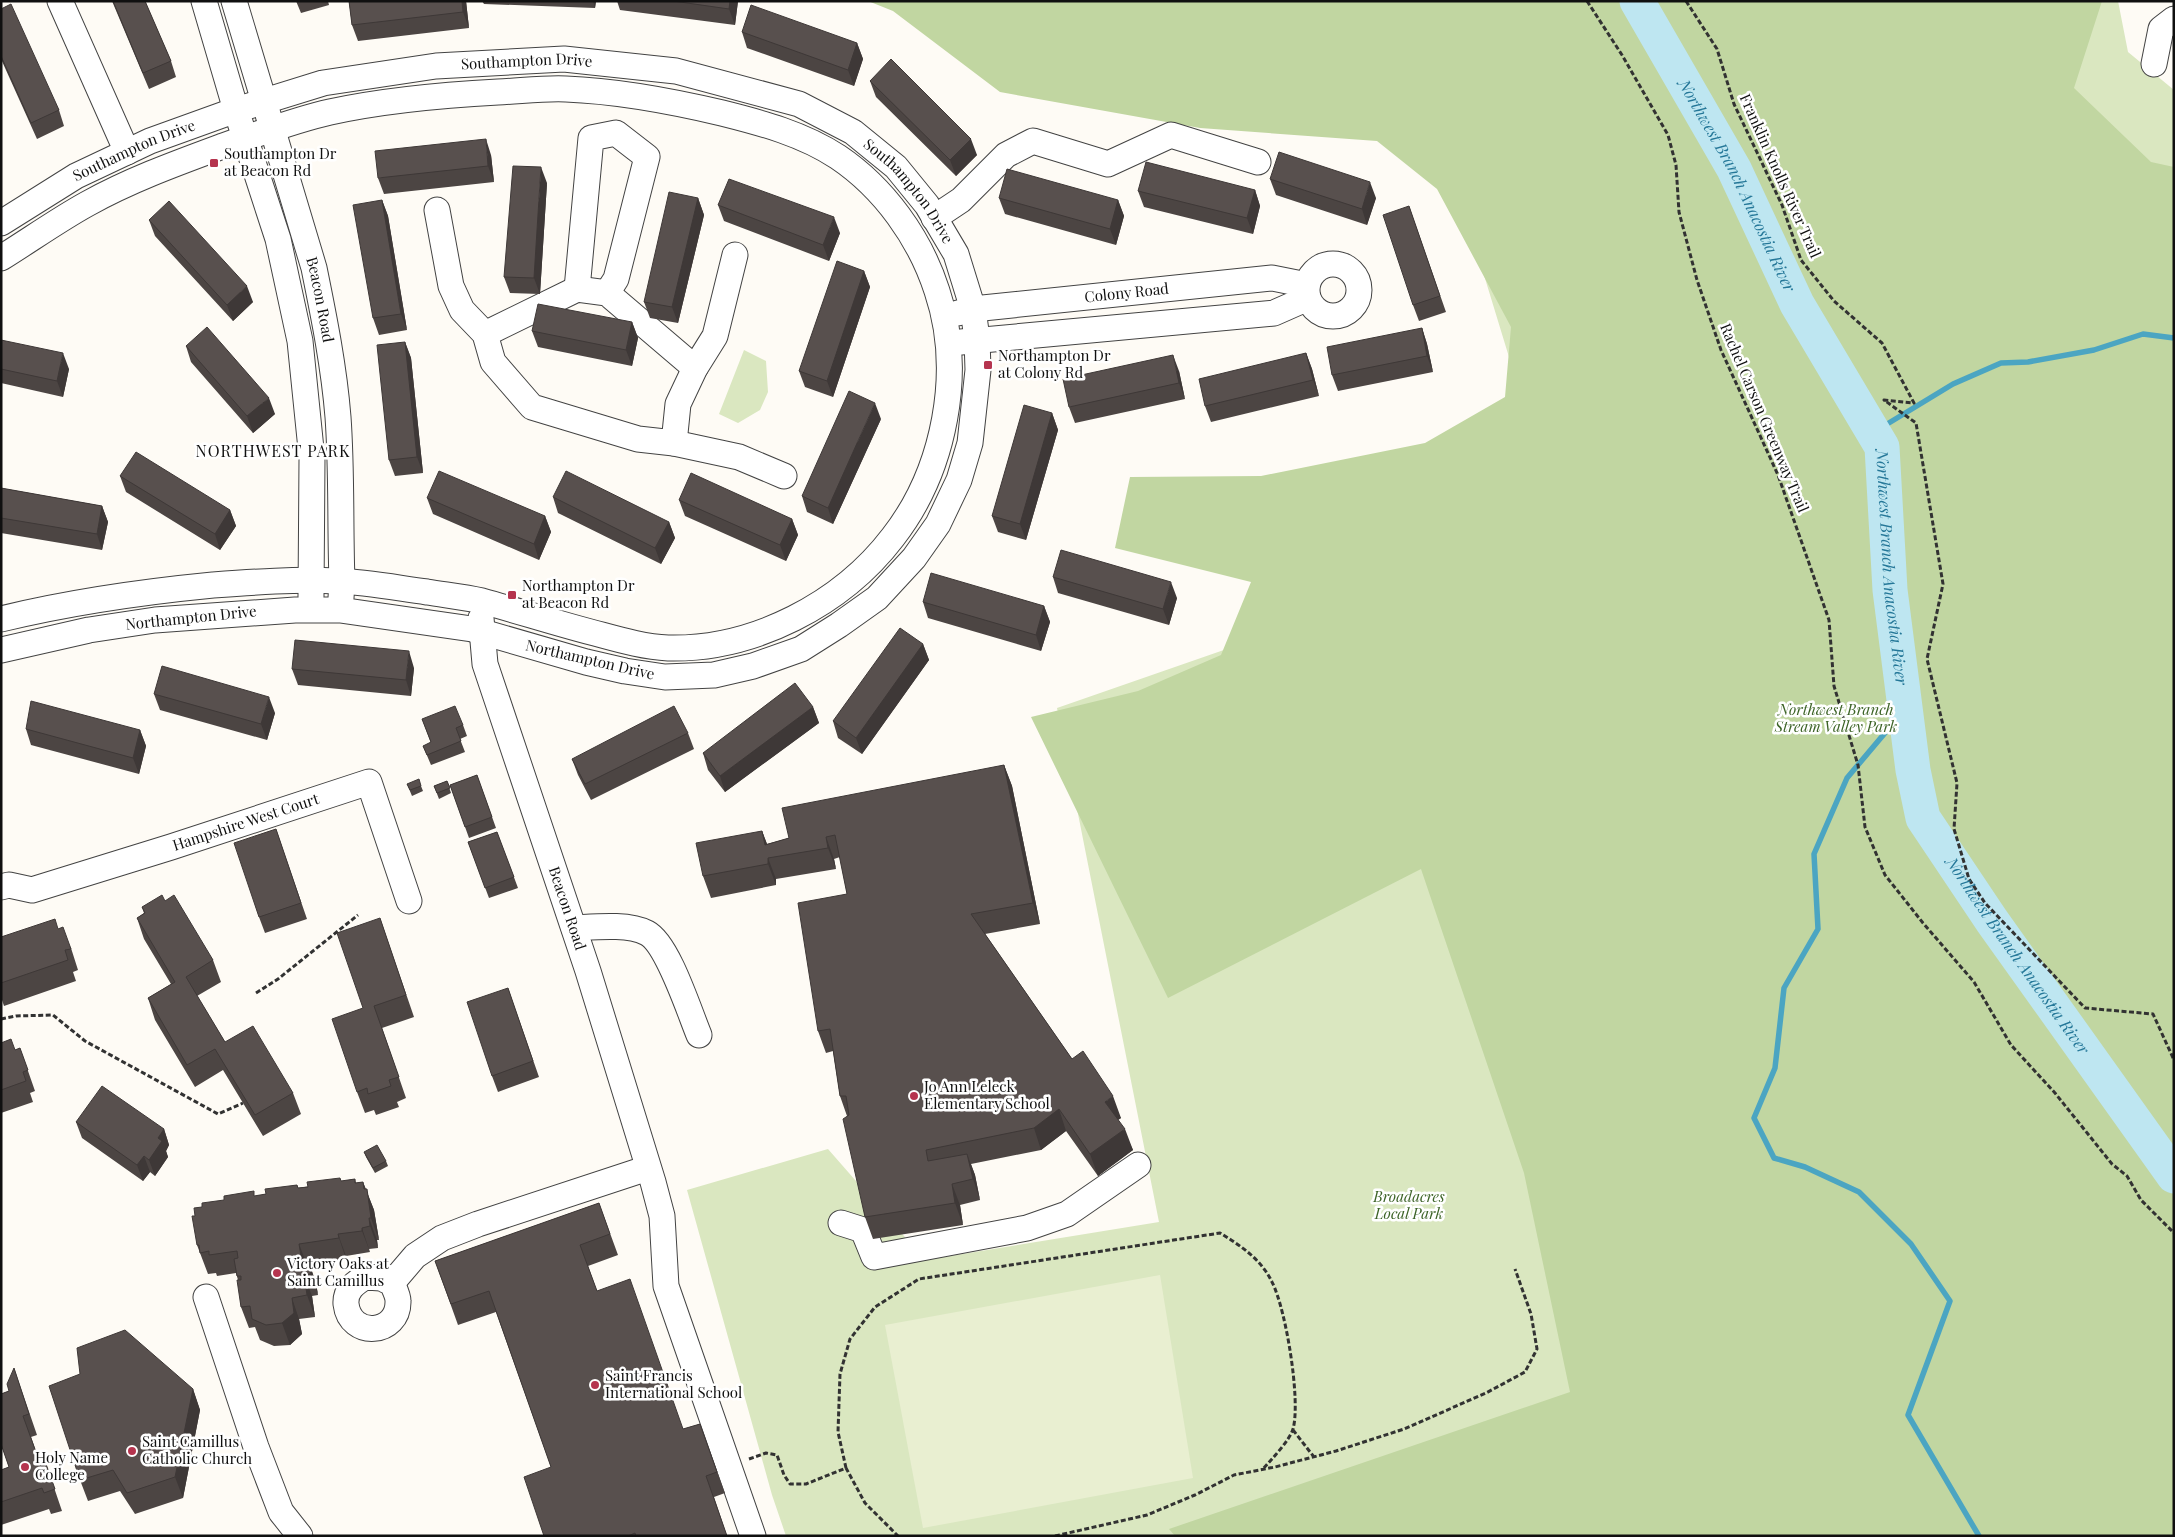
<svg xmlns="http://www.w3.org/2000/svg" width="2175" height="1537" viewBox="0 0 2175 1537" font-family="'Playfair Display',serif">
<rect width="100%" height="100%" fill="#fefbf5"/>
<path fill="#dae7c0" d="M1318 1H2118L2128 52 2174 90V1536H786L772 1495 687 1190 828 1149 925 1260 1159 1222 1057 708 1483 560 1560 524 1469 226Z
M744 350 766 361 768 392 760 410 738 423 719 414Z"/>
<path fill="#c1d6a1" d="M868 1H2102L2074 88 2151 162 2174 167V1536H1175L1169 1529 1570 1392 1524 1173 1421 869 1168 998 1031 717 1138 691 1221 655 1251 582 1115 548 1130 477 1261 476 1425 443 1505 397 1511 327 1437 189 1377 141 1200 128 1000 92 893 11Z"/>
<path fill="#e9efd1" d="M1160 1275 1193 1478 923 1528 885 1325Z"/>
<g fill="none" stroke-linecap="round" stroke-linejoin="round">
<path stroke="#4ba5c2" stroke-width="5.5" d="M1874 432 1953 384 2001 363 2028 362 2094 350 2143 334 2174 338
M1906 708 1847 778 1814 854 1818 929 1784 988 1775 1068 1754 1118 1774 1158 1805 1167 1859 1192 1911 1244 1950 1301 1908 1415 1979 1536"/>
<path stroke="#bee6f1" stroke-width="35" id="s1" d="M1637 1 1734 169 1797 304 1882 447 1890 590 1913 770 1923 818 1992 921 2174 1176"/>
<g stroke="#434343" stroke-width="27">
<g id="minor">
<path d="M60 1 127 152"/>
<path d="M204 1 236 110 278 239 300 341 312 459 311 597"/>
<path id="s2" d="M234 1 314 268C324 317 334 367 338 417 342 472 340 526 342 581L341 598"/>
<path d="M2154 64 2161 29 2174 19"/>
<path d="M437 210 451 286 462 310 485 334 493 362 532 407 638 439 674 443 678 404 695 368 715 336 735 255"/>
<path d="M934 218 961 200 1006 155 1033 141 1108 164 1171 135 1258 162"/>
<path id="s3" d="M1 223 76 176 150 141 236 110 323 83 436 66 564 59 676 71 799 104 853 132 896 167 927 205 956 254 973 309 977 339 978 370 970 443 959 480 938 524 914 558 877 598 839 625 801 649 753 666 714 675 665 677 625 671 586 662 472 629 340 610H295L155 620 89 630 1 650"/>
<path d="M1 258C30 240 58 220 87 204 130 180 177 163 223 146 258 134 294 120 330 112 385 100 442 95 498 92 521 91 544 88 566 89 619 91 671 101 722 113 762 123 803 134 838 157 884 188 920 238 937 291 964 371 945 470 893 537 842 604 754 650 668 648 646 647 624 641 602 635 562 625 522 612 482 601 464 597 445 595 427 592 397 588 367 582 337 581 296 579 254 582 213 585 141 592 71 602 1 619"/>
<circle cx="1333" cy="290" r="26"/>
<path d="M577 289 591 138 616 133 647 157 616 279 607 293"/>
<path id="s4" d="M958 313 973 309 1272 278 1307 285"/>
<path d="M485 334 577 289 607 293 695 368"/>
<path d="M961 342 1274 313 1308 298"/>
<path d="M674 443 739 457 784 476"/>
<path id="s5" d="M481 618 485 664 588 971 653 1182 662 1216 666 1286 753 1536"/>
<path id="s6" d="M1 887 9 885 32 890 171 847 369 782 409 901"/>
<path d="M574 928C594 927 628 923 647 933 668 944 689 1011 699 1035"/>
<path d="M841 1223 863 1230 874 1257 1027 1228 1067 1214 1138 1165"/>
<path d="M365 1277 381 1278 392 1283C394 1288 398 1295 398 1301 399 1335 350 1339 346 1304 345 1290 355 1283 365 1277Z"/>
<path d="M392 1283 415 1256 442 1238 478 1224 648 1168"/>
<path d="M206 1297 256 1447 281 1512 300 1536"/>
</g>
</g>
<path stroke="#323232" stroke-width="3" stroke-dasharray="5 2.5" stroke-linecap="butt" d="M1587 1 1622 55 1668 135 1676 165 1679 212 1697 280 1721 350 1778 475 1829 620 1834 686 1858 765 1865 827 1885 875 1923 923 1974 982 2011 1045 2055 1093 2112 1164 2127 1176 2141 1200 2174 1233
M1686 1 1717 49 1734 104 1782 205 1801 260 1834 301 1882 343 1914 403 1884 400 1916 423 1943 584 1927 659 1957 783 1954 829 1969 879 1985 903 2085 1008 2153 1014 2174 1060
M256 993 278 979 358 915
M1 1019 16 1016 53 1015 85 1041 218 1114 243 1103
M1293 1430 1314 1457
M749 1459 766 1453 777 1455 784 1475 790 1484H806L846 1468 865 1503 898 1536
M846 1468 838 1432 840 1374 850 1339 875 1307 919 1279 1220 1233C1241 1246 1261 1259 1272 1282 1286 1309 1301 1401 1293 1429 1290 1440 1271 1460 1263 1469
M1055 1536 1147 1515 1195 1495 1234 1475 1275 1467 1336 1451 1404 1429 1486 1393 1525 1372 1537 1349 1531 1314 1515 1269"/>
<use href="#minor" stroke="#fff" stroke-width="25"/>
</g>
<path fill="#4c4543" d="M112 1H145L171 61 176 77 149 89Z
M296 1H328L329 5 301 13Z
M349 1H466L469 28 358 41 352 25Z
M482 1H596L595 8 484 4Z
M617 1H738L735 25 620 10Z
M1 9 59 110 64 126 37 139 1 59Z
M742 32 857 43 863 59 854 86 747 48Z
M870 81 977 155 956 176 876 97Z
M491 155 494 182 384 194 378 178Z
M1270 179 1376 198 1367 225 1276 195Z
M547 183 540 294 510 293 504 277Z
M1255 190 1260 206 1253 234 1144 207 1138 191Z
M698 198 704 215 678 323 650 318 644 302Z
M999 198 1118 200 1124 216 1116 245 1005 214Z
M382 200 388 216 407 330 379 335 373 318Z
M718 205 840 233 829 261 724 221Z
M1409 206 1446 312 1419 321 1413 305Z
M149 220 253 302 233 321 155 236Z
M864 271 870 287 833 397 805 387 799 371Z
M632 322 638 338 632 366 538 347 532 331Z
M1422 328 1427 344 1433 372 1338 391 1332 375Z
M1 340 69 369 63 397 1 383Z
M405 342 411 358 423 473 395 476 389 460Z
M186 346 275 414 253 433 191 362Z
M1306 353 1312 369 1319 396 1211 422 1205 406Z
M1179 371 1185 399 1075 423 1069 407Z
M1052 413 1058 430 1026 540 998 532 992 516Z
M881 419 833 524 807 512 802 496Z
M120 476 230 510 236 526 220 550 126 492Z
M1 488 102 506 108 522 102 550 1 533Z
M553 497 669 522 675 538 661 564 558 513Z
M427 498 545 516 551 532 539 560 433 514Z
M679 500 792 519 798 535 786 561 685 516Z
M1053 577 1177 598 1169 625 1058 593Z
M923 602 1044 606 1050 622 1041 651 928 618Z
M923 644 929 660 862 754 838 738 833 721Z
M414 668 411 696 298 685 292 669Z
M154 694 275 713 267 740 160 710Z
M813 707 819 723 725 792 708 770 703 753Z
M422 719 463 725 467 736 460 739 465 752 431 765 423 746 431 743Z
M26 729 140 730 146 746 139 774 31 745Z
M688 733 694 749 591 800 578 775 572 759Z
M1004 765 1012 786 1040 924 985 934 1072 1059 1121 1118 1118 1120 1133 1150 1098 1176 1066 1131 1041 1150 971 1164 975 1175 980 1200 960 1205 963 1225 873 1239 865 1217 847 1116 840 1096 833 1051 826 1053 818 1031 847 894 840 857 834 859 836 869 776 879V885L711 898 703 876 762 831 767 844 789 838Z
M477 775 496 828 469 838 450 785Z
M447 781 451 793 439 799 434 786Z
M407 784 421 786 423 791 412 796Z
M276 829 307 919 265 933 259 917Z
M497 832 518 888 489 898 468 842Z
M165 901 213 960 221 982 197 996 225 1042 293 1093 301 1114 263 1136 223 1070 195 1087 155 1020 148 998 171 984 144 939 137 918 144 913 142 907Z
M380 918 414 1017 382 1028 406 1098 397 1102 399 1107 376 1115 374 1110 365 1113 357 1092 363 1008Z
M58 929 71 948 78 970 73 972 76 981 4 1006 1 997V937Z
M508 988 539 1077 498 1092 492 1076Z
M1 1043 15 1050 20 1048 35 1091 30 1093 33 1102 1 1113Z
M76 1122 164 1129 169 1145 166 1151 168 1157 155 1176 150 1172 143 1181 82 1138Z
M364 1152 386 1161 388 1166 375 1173 366 1157Z
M355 1179 356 1183 363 1182 374 1210 379 1240H377L378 1248 369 1249 370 1252 346 1256V1259L310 1265 316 1283 318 1295 312 1296 315 1317 299 1319 302 1334 290 1345 274 1346 260 1340 255 1327 249 1328 241 1307 238 1280 236 1273 217 1276 216 1273 208 1274 197 1245 195 1216 202 1207 266 1194 297 1185 298 1188Z
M599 1203 618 1255 588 1266 597 1291 683 1429 700 1424 725 1493 714 1497 727 1536H544L551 1467 496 1312 458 1325 435 1261Z
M14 1368 37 1435 31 1437 41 1466 46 1464 62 1511 51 1514 49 1509 1 1525V1470L9 1467 2 1447 1 1448V1394L9 1391Z
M193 1389 200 1410 183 1498 135 1514 120 1491 88 1501 80 1480Z"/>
<path fill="#3e3837" d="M462 1H466L469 28 463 12Z
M593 1H596L595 8Z
M730 1H738L735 25 729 9Z
M857 43 863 59 854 86 848 70Z
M486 139 491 155 494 182 488 166Z
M971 139 977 155 956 176 950 160Z
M541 167 547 183 540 294 534 278Z
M1370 182 1376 198 1367 225 1362 209Z
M1255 190 1260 206 1253 234 1247 218Z
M698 198 704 215 678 323 672 307Z
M382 200 388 216 407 330 401 314Z
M1118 200 1124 216 1116 245 1110 229Z
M834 217 840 233 829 261 823 245Z
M864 271 870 287 833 397 827 381Z
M247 286 253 302 233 321 227 305Z
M632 322 638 338 632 366 626 350Z
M1422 328 1427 344 1433 372 1427 356Z
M405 342 411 358 423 473 417 457Z
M63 353 69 369 63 397 57 381Z
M1306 353 1312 369 1319 396 1313 380Z
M1173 355 1179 371 1185 399 1179 383Z
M269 398 275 414 253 433 247 416Z
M875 403 881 419 833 524 828 508Z
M1052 413 1058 430 1026 540 1020 524Z
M102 506 108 522 102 550 97 534Z
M230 510 236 526 220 550 215 534Z
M545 516 551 532 539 560 534 544Z
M792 519 798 535 786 561 780 545Z
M669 522 675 538 661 564 655 548Z
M1171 582 1177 598 1169 625 1163 609Z
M1044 606 1050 622 1041 651 1036 635Z
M923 644 929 660 862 754 856 738Z
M409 651 414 668 411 696 406 680Z
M269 697 275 713 267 740 261 724Z
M813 707 819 723 725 792 720 776Z
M140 730 146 746 139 774 133 758Z
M1004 765 1012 786 1040 924 1033 903Z
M762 831 770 852 765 845Z
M826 837 834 859 836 869 828 848Z
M768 858 776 879V885L768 864Z
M1113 1096 1121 1118 1113 1123 1105 1102Z
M1059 1109 1066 1131 1041 1150 1034 1128Z
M164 1129 169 1145 166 1151 168 1157 155 1176 149 1160 158 1138Z
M1125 1129 1133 1150 1098 1176 1090 1154Z
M967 1154 975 1175 980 1200 973 1179Z
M144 1156 150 1172 143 1181 137 1165Z
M363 1182 374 1210 379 1240 371 1218Z
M952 1184 960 1205 963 1225 955 1203Z
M369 1218 377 1240 378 1248 370 1226Z
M362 1228 370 1252 362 1231Z
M338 1234 346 1256V1259L339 1238Z
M299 1244 307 1265 302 1262Z
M308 1261 316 1283 318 1295 311 1274Z
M304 1275 312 1296 315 1317 307 1295Z
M292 1298 299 1319 302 1334 290 1345 282 1323Z
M193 1389 200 1410 183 1498 175 1477Z"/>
<path fill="#58504e" stroke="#3e3837" d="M113 1H145L171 61 143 73Z
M349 1H462L463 12 352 25Z
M673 1H730L729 9Z
M11 4 59 110 31 123 1 56V9Z
M751 5 857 43 848 70 742 32Z
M891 59 971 139 950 160 870 81Z
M486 139 488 166 378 178 375 151Z
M1279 152 1370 182 1362 209 1270 179Z
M1146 162 1255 190 1247 218 1138 191Z
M513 166 541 167 534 278 504 277Z
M1007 169 1118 200 1110 229 999 198Z
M729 179 834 217 823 245 718 205Z
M669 192 698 198 672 307 644 302Z
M382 200 401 314 373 318 353 205Z
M169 201 247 286 227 305 149 220Z
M1409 206 1440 296 1413 305 1383 215Z
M837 261 864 271 827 381 799 371Z
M538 304 632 322 626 350 532 331Z
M207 327 269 398 247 416 186 346Z
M1422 328 1427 356 1332 375 1327 347Z
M1 340 63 353 57 381 1 369Z
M405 342 417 457 389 460 377 345Z
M1306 353 1313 380 1205 406 1199 379Z
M1173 355 1179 383 1069 407 1063 379Z
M849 391 875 403 828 508 802 496Z
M1024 405 1052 413 1020 524 992 516Z
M136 452 230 510 215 534 120 476Z
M439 471 545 516 534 544 427 498Z
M566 471 669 522 655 548 553 497Z
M691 473 792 519 780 545 679 500Z
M1 488 102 506 97 534 1 518Z
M1061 550 1171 582 1163 609 1053 577Z
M931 573 1044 606 1036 635 923 602Z
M900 628 923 644 856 738 833 721Z
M295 640 409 651 406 680 292 669Z
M162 666 269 697 261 724 154 694Z
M795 683 813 707 720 776 703 753Z
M31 701 140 730 133 758 26 729Z
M455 706 463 725 456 728 461 741 427 755 423 746 431 742 422 719Z
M674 706 688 733 585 784 572 759Z
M1004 765 1033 903 971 914 1072 1059 1083 1051 1113 1096 1105 1102 1125 1129 1090 1154 1059 1109 1034 1128 926 1150 928 1161 967 1154 973 1179 952 1184 955 1203 865 1217 843 1119 849 1115 846 1096H840L830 1029 818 1031 798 903 847 894 835 835 826 837 828 848 768 858V864L703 876 696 843 762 831 765 845 789 838 782 808Z
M477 775 492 817 465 827 450 785Z
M419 779 421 786 410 790 407 784Z
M447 781 450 788 437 793 434 786Z
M276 829 301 903 259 917 234 843Z
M497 832 514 877 485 888 468 842Z
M162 895 165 901 174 895 213 960 186 977 225 1042 253 1026 293 1093 255 1115 215 1049 187 1065 148 998 175 982 137 918 145 913 142 907Z
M380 918 406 995 374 1006 399 1077 389 1080 391 1086 368 1094 367 1088 357 1092 332 1019 363 1008 337 933Z
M55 919 58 929 63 927 71 949 65 950 68 960 1 983V937Z
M508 988 533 1061 492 1076 467 1002Z
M11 1039 15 1050 20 1048 28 1070 23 1072 26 1081 1 1090V1043Z
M102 1086 164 1129 158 1138 162 1141 149 1160 144 1156 137 1165 76 1122Z
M377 1145 386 1161 373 1168 364 1152Z
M340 1178 341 1181 355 1179V1183L363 1182 364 1189H367L371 1218H369L370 1226 362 1228V1231L338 1234 339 1238 299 1244 302 1262 308 1261 311 1274 304 1275 307 1295 292 1298 294 1313 282 1323 266 1325 252 1319 250 1306 241 1307 237 1280H241V1276H237L234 1259 238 1258 237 1251 209 1255V1251L200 1253 199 1245H197L192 1216H195L194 1208 202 1207V1203L224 1200V1196L254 1191V1196L266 1194 265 1189 297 1185 298 1188 308 1187 307 1182Z
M599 1203 610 1234 580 1245 597 1291 630 1279 683 1429 700 1424 717 1472 706 1476 727 1536H636L635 1533 628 1536H544L524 1477 551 1467 489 1291 451 1304 435 1261Z
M125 1330 193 1389 175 1477 127 1493 113 1470 80 1480 49 1386 80 1374 77 1348Z
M14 1368 29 1414 23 1416 41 1466 46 1464 55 1489 44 1493 42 1488 1 1502V1470L9 1467 1 1444V1394L9 1391 7 1384Z"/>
<g fill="#b5344e" stroke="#fff" stroke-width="2">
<rect x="209" y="158" width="10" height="10" rx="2.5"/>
<rect x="983" y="360" width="10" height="10" rx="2.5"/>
<rect x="507" y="590" width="10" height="10" rx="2.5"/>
<circle cx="914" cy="1096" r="5"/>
<circle cx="277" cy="1273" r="5"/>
<circle cx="595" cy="1385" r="5"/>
<circle cx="132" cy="1451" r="5"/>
<circle cx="25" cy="1467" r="5"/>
</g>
<g text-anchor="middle" stroke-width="5" stroke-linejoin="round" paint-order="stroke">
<g font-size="15" fill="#101010" stroke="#fff">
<text dy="5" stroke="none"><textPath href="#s3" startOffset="558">Southampton Drive</textPath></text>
<text dy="5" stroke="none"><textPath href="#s3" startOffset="152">Southampton Drive</textPath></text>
<text transform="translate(1780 176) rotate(66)" y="5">Franklin Knolls River Trail</text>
<text dy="5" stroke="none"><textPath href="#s3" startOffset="978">Southampton Drive</textPath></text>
<text dy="5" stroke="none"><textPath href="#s4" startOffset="170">Colony Road</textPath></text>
<text dy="5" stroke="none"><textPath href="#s2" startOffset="311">Beacon Road</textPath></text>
<text transform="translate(1764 418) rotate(67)" y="5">Rachel Carson Greenway Trail</text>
<text transform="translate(191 618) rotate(-6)" y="5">Northampton Drive</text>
<text transform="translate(590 660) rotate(13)" y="5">Northampton Drive</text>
<text dy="5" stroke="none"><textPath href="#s6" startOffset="256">Hampshire West Court</textPath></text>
<text dy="5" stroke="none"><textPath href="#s5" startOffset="304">Beacon Road</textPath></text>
</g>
<g font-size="15" fill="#101010" stroke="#fff" text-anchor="start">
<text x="224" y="159">Southampton Dr<tspan x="224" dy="17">at Beacon Rd</tspan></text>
<text x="998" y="361">Northampton Dr<tspan x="998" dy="17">at Colony Rd</tspan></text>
<text x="522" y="591">Northampton Dr<tspan x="522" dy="17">at Beacon Rd</tspan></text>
<text x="924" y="1092">Jo Ann Leleck<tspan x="924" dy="17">Elementary School</tspan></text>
<text x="287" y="1269">Victory Oaks at<tspan x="287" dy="17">Saint Camillus</tspan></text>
<text x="605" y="1381">Saint Francis<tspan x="605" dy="17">International School</tspan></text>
<text x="142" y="1447">Saint Camillus<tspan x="142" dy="17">Catholic Church</tspan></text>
<text x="35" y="1463">Holy Name<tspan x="35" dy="17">College</tspan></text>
</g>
<g font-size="15" font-style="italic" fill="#3c6326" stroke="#fff">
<text x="1836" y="715">Northwest Branch<tspan x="1836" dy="17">Stream Valley Park</tspan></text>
<text x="1409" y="1202">Broadacres<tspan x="1409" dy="17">Local Park</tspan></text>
</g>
<g font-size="16" font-style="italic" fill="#247798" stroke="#fff">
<text dy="6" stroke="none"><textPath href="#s1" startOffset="210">Northwest Branch Anacostia River</textPath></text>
<text dy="6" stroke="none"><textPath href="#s1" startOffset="630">Northwest Branch Anacostia River</textPath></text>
<text dy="6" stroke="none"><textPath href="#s1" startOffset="1050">Northwest Branch Anacostia River</textPath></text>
</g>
<g font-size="16" letter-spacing="1" fill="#101010" stroke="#fff">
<text x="273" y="457">NORTHWEST PARK</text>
</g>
</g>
<rect width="2175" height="1537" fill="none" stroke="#101010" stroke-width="5"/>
</svg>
